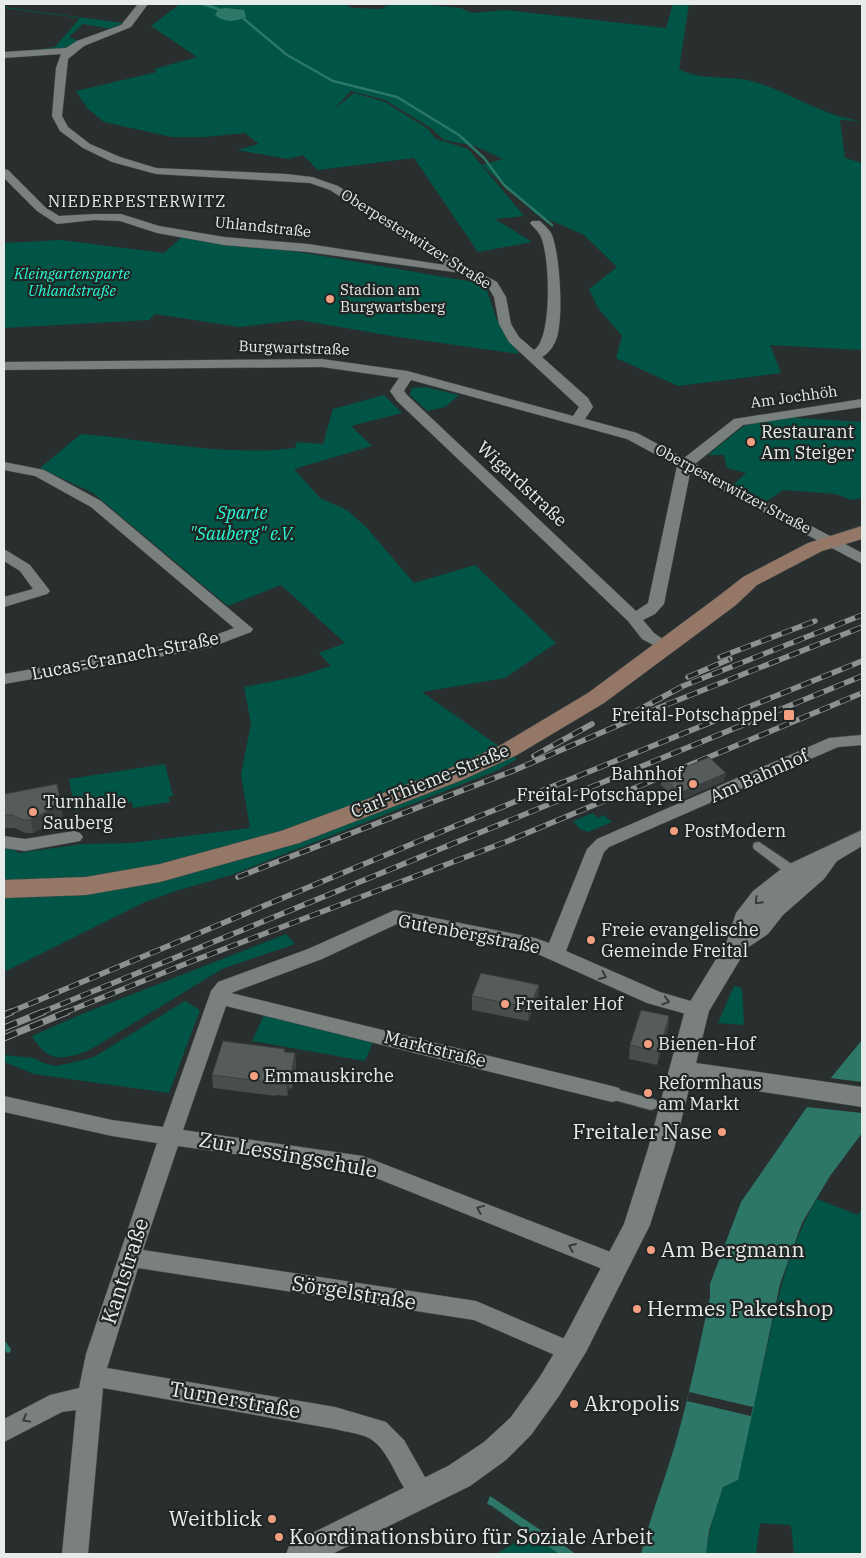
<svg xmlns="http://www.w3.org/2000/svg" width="866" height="1558" viewBox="0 0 866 1558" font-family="'IBM Plex Serif',serif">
<rect width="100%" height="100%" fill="#292f2e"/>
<path fill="#005547" d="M180 4H343L353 8 381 9 390 4H417L461 8 472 13 505 10 666 28 673 4H689L679 69C700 81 728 75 751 81 790 91 820 116 862 121L840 120 845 158 862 163V350L770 345 781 373 678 386 616 358 622 336 598 308 589 289 617 267 584 235 536 214 482 165 503 159 475 146 444 140 431 128 385 100 351 91 333 110 354 93 385 102 428 129 436 139 468 149 524 216 495 219 532 242 478 252 414 158 318 170 303 155 288 159 237 150 259 144 245 133 205 137H172L104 122 87 108 76 91 157 72 154 69 197 57 151 26Z
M4 8V7L123 23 112 29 83 24 69 37 82 42 64 48 4 54 55 47 80 18Z
M182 237 305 253 485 284 496 318 519 354 392 336 299 320 239 327 155 314 149 320 4 328V243L61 240 164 253Z
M425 387 459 395 445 407 427 411 410 395 412 388Z
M384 395 402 413 351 426 372 446 294 469 320 498 347 510 366 527 414 583 475 565 556 643 505 678 422 692 517 759 496 771 231 875 179 890 145 902 4 972V844L19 853 82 844 131 843 250 828 241 775 251 723 244 687 300 676 331 666 319 653 345 643 281 585 228 606 93 493 40 468 81 434C151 440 224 457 295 448L297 442 323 444 333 409Z
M784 417 862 422V498L851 500 836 494 783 490 767 501 734 484 746 473 727 468 724 455H708L741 428 752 422Z
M165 764 173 796 168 797 170 802 133 808 132 802 75 811 69 779Z
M593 813 598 818 604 815 612 822 588 832 580 829 573 821Z
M286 934 295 944 222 969 88 1051C61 1060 48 1063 32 1036L82 1014Z
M734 986 742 988 744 1025 718 1023Z
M185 1001 200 1010 169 1093 34 1074 4 1062V1055L34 1058 43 1063 56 1066 79 1061 94 1057Z
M264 1015 374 1040 365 1061 252 1041Z
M817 1199 858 1215 862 1208V1554H794L791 1525 760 1523 756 1554H706C712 1502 739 1456 753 1406 773 1334 778 1264 817 1199Z
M531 1533 559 1554H496Z"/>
<path fill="#2c7767" d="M226 8 244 10 246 17C236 22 224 23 215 15L218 9Z
M862 1040V1133L830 1176 802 1223 780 1284 738 1480 723 1487 709 1531 706 1554H641C650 1517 664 1482 675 1445 689 1397 699 1347 710 1297V1284L741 1202 807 1107Z
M490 1496 576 1554H559L492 1506 487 1504Z"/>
<path fill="#292f2e" d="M830 1078 862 1082V1113L807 1107Z
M689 1392 753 1407 751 1416 687 1401Z"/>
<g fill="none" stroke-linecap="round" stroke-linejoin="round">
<path stroke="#2c7767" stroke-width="2.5" d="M203 4 218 9
M244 19 287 55 333 81 397 97 459 135 484 158 504 185 552 225"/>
<path stroke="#2c7767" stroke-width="5.5" d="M4 1344 8 1350"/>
<g stroke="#454a49" stroke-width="2">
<path id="pedestrian" d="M759 842 793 865 795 868 793 871H783L754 849 753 846 754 843Z
M612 1088 656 1100 658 1104 656 1108 651 1110 607 1098 605 1094 607 1090Z"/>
</g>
<g stroke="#454a49" stroke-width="1">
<path id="minor" d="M138 4H148L131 27 84 46 68 59 62 116 68 127 90 144 120 157 156 168 286 174 312 177 338 186 440 252 497 282 506 297 511 324 519 337 534 350C553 339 550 252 540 235 538 231 533 227 530 223L532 221H540C544 225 550 230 552 235 560 256 564 320 556 340 553 347 549 353 542 357L588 398 593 407 585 419 637 433 684 458 734 419 862 399V407L743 425 695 464 862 553V564L690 473 664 604 655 614 643 620 654 633 673 646 665 651 642 639 628 621 397 401 390 391 399 378 322 367 4 370V362L322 359 407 371 573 416 579 407 509 342 499 324 494 297 488 287 461 273 308 252 224 245 157 233 120 221 94 220 57 224 37 211 4 178V169L8 170 45 207 59 216 94 214H121L159 226 224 237 308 244 445 265 330 190 310 183 156 174 112 162 83 148 60 131 52 116 56 68 61 54 4 58V52L66 48 77 41 121 25ZM411 380 627 439 677 466 648 603 636 611 407 395 404 391Z
M4 462 44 470 101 501 253 629 251 632 209 648 4 684V674L205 639 234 628 91 507 35 476 4 470Z
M4 549 30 565 50 591 47 594 4 607V597L33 589 20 571 4 561Z
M862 735V745L838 747 609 847 604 852 566 951 660 992 704 1005 707 1010 704 1015 697 1017 647 1003 531 951 397 924 322 959 231 993 612 1086 619 1088 622 1094 619 1100 612 1102 226 1006 183 1130 363 1156 626 1258 629 1265 626 1272 618 1274 610 1272 361 1172 178 1146 143 1250 476 1301 579 1345 583 1352 579 1359 571 1362 474 1320 138 1268 107 1368 335 1407 386 1422 404 1440 435 1495 432 1503 423 1506C399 1497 394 1452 369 1438 359 1433 345 1432 335 1429L103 1388 88 1554H62L76 1410 62 1412 4 1442V1419L50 1395 79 1388 86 1354 157 1143 112 1136 4 1112V1096L112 1120 163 1127 211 991 218 982 308 949 395 910 535 938 549 943 587 849 597 839 829 738Z
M74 831 80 833 83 837 80 841 25 851 4 848V836L25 839Z"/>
</g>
<g stroke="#454a49" stroke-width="1">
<path id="tertiary" d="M862 830V846L837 861 824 879 783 915 768 934 747 948 709 1011 696 1063 862 1087V1107L691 1081 674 1149 650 1225 586 1352 559 1396 531 1435 506 1460 470 1486 332 1554H286L290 1544 448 1466 484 1442 511 1417 539 1378 566 1334 624 1224 648 1149 685 1010 727 941 736 913 753 891 785 866Z"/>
</g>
<g stroke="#454a49" stroke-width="1">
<path id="secondary" d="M862 526V539L822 551 757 585 736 605 604 703 517 755 462 780 299 843 160 882 86 895 4 898V880L86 877 160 864 281 831 446 770 501 745 588 693 720 595 743 577 808 543Z"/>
</g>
<use href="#pedestrian" fill="#79807e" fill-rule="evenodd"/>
<use href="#minor" fill="#79807e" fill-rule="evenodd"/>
<use href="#tertiary" fill="#79807e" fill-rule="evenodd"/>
<use href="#secondary" fill="#957768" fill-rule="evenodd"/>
<g stroke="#8d9291" stroke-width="5.5">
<path id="rail-far1" d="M720 657 815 621
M688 677 730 659
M633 713 683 686 862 615
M534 756 592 724
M238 877 515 770 658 708 862 627
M8 1013 455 826 862 661
M40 1013 862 676
M64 1013 190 962 508 841 862 693"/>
</g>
<g stroke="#8d9291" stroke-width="7">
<path id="rail" d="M4 1015 11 1012
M4 1028 43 1012
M4 1038 67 1012"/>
</g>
<use href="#rail-far1" stroke="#202624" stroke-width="4" stroke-dasharray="11" stroke-linecap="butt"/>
<use href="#rail" stroke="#202624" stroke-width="5" stroke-dasharray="14" stroke-linecap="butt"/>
</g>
<path fill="#4a4f4d" d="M662 777 724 781 679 801 661 785Z
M4 794 63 817 56 818V822L33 833H25L15 828H4Z
M539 985 538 999 528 1021 472 1010V996Z
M669 1016 668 1029 657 1065 629 1059 630 1045Z
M285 1049V1052L295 1053 296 1067 292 1089 289 1088 287 1096 276 1095V1096L213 1088 212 1075Z"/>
<path fill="#3c403f" d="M726 773 724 781 679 801 680 793Z
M61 804 63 817 56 818V822L33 833 31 820 54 805Z
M539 985 538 999 528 1021 529 1008Z
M669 1016 668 1029 657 1065 659 1052Z
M295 1053 296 1067 292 1089 291 1075Z
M288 1075 289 1088 287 1096 286 1082Z"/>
<path fill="#565c5a" stroke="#3c403f" d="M709 757 726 773 680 793 662 777Z
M57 784 61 804 54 805 53 808 31 820H23L12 815H4V794Z
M481 973 539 985 529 1008 472 996Z
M641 1010 669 1016 659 1052 630 1045Z
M223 1041 285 1049 284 1052 295 1053 291 1075H288L286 1082 275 1081V1083L212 1075Z"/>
<defs><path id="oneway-chevron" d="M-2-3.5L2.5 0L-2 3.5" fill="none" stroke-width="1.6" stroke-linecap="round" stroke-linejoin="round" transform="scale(1.25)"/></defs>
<g stroke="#363c3a">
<use href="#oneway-chevron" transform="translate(758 901) rotate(133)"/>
<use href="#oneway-chevron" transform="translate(603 976) rotate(25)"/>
<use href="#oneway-chevron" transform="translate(666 1001) rotate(16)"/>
<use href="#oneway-chevron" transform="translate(480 1209) rotate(-158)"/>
<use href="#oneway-chevron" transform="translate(572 1247) rotate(-157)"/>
<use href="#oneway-chevron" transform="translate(26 1419) rotate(151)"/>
</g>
<g fill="#f3a082" stroke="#202624" stroke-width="2">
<circle cx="330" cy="299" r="5"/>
<circle cx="751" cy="442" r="5"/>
<rect x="783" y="709" width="12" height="12" rx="2.5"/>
<circle cx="693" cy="784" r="5"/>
<circle cx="33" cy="812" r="5"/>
<circle cx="674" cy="831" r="5"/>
<circle cx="591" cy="940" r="5"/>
<circle cx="505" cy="1004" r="5"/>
<circle cx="648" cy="1044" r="5"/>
<circle cx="254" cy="1076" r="5"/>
<circle cx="648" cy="1093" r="5"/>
<circle cx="722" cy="1132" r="5"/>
<circle cx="651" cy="1250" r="5"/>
<circle cx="637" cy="1309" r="5"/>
<circle cx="574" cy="1404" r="5"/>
<circle cx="272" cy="1519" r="5"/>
<circle cx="279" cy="1537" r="5"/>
</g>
<g text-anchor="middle" stroke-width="4.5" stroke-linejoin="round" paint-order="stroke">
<g font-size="15" fill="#e7ebea" stroke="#202624">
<text transform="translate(263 227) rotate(6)" y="5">Uhlandstraße</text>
<text transform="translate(416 239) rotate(32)" y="5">Oberpesterwitzer Straße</text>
<text transform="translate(294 348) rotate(2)" y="5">Burgwartstraße</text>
<text transform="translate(794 397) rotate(-8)" y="5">Am Jochhöh</text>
<text transform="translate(733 489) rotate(28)" y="5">Oberpesterwitzer Straße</text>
</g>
<g font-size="15" font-style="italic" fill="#27fad7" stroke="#202624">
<text x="72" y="279">Kleingartensparte<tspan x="72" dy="17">Uhlandstraße</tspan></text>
</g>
<g font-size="15" fill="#e7ebea" stroke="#202624" text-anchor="start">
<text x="340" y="295">Stadion am<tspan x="340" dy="17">Burgwartsberg</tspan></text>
</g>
<g font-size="16" letter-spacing="1" fill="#e7ebea" stroke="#202624">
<text x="137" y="207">NIEDERPESTERWITZ</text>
</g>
<g font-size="18" fill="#e7ebea" stroke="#202624" text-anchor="start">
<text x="761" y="438">Restaurant<tspan x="761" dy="21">Am Steiger</tspan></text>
<text x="778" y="721" text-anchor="end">Freital-Potschappel</text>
<text x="683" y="780" text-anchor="end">Bahnhof<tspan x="683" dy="21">Freital-Potschappel</tspan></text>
<text x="43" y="808">Turnhalle<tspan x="43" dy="21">Sauberg</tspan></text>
<text x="684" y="837">PostModern</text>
<text x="601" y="936">Freie evangelische<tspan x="601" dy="21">Gemeinde Freital</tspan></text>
<text x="515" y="1010">Freitaler Hof</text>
<text x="658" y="1050">Bienen-Hof</text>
<text x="264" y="1082">Emmauskirche</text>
<text x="658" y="1089">Reformhaus<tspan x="658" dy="21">am Markt</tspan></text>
</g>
<g font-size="18" fill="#e7ebea" stroke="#202624">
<text transform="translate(522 484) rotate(43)" y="6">Wigardstraße</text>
<text transform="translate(125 656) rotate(-11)" y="6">Lucas-Cranach-Straße</text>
<text transform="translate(759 776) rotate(-24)" y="6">Am Bahnhof</text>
<text transform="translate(430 781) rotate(-22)" y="6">Carl-Thieme-Straße</text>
<text transform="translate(469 934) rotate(11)" y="6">Gutenbergstraße</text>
<text transform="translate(435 1049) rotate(14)" y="6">Marktstraße</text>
</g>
<g font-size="18" font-style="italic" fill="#27fad7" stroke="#202624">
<text x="242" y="519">Sparte<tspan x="242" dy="21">"Sauberg" e.V.</tspan></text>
</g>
<g font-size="21" fill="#e7ebea" stroke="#202624" text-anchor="start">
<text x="712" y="1139" text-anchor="end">Freitaler Nase</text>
<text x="661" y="1257">Am Bergmann</text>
<text x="647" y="1316">Hermes Paketshop</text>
<text x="584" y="1411">Akropolis</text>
<text x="262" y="1526" text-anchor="end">Weitblick</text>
<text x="289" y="1544">Koordinationsbüro für Soziale Arbeit</text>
</g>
<g font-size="21" fill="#e7ebea" stroke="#202624">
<text transform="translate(288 1155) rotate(10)" y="7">Zur Lessingschule</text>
<text transform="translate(125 1271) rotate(-72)" y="7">Kantstraße</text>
<text transform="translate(354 1293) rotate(9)" y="7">Sörgelstraße</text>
<text transform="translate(235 1400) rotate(10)" y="7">Turnerstraße</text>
</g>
</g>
<rect width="866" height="1558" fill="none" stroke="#e7ebea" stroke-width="10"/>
</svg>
